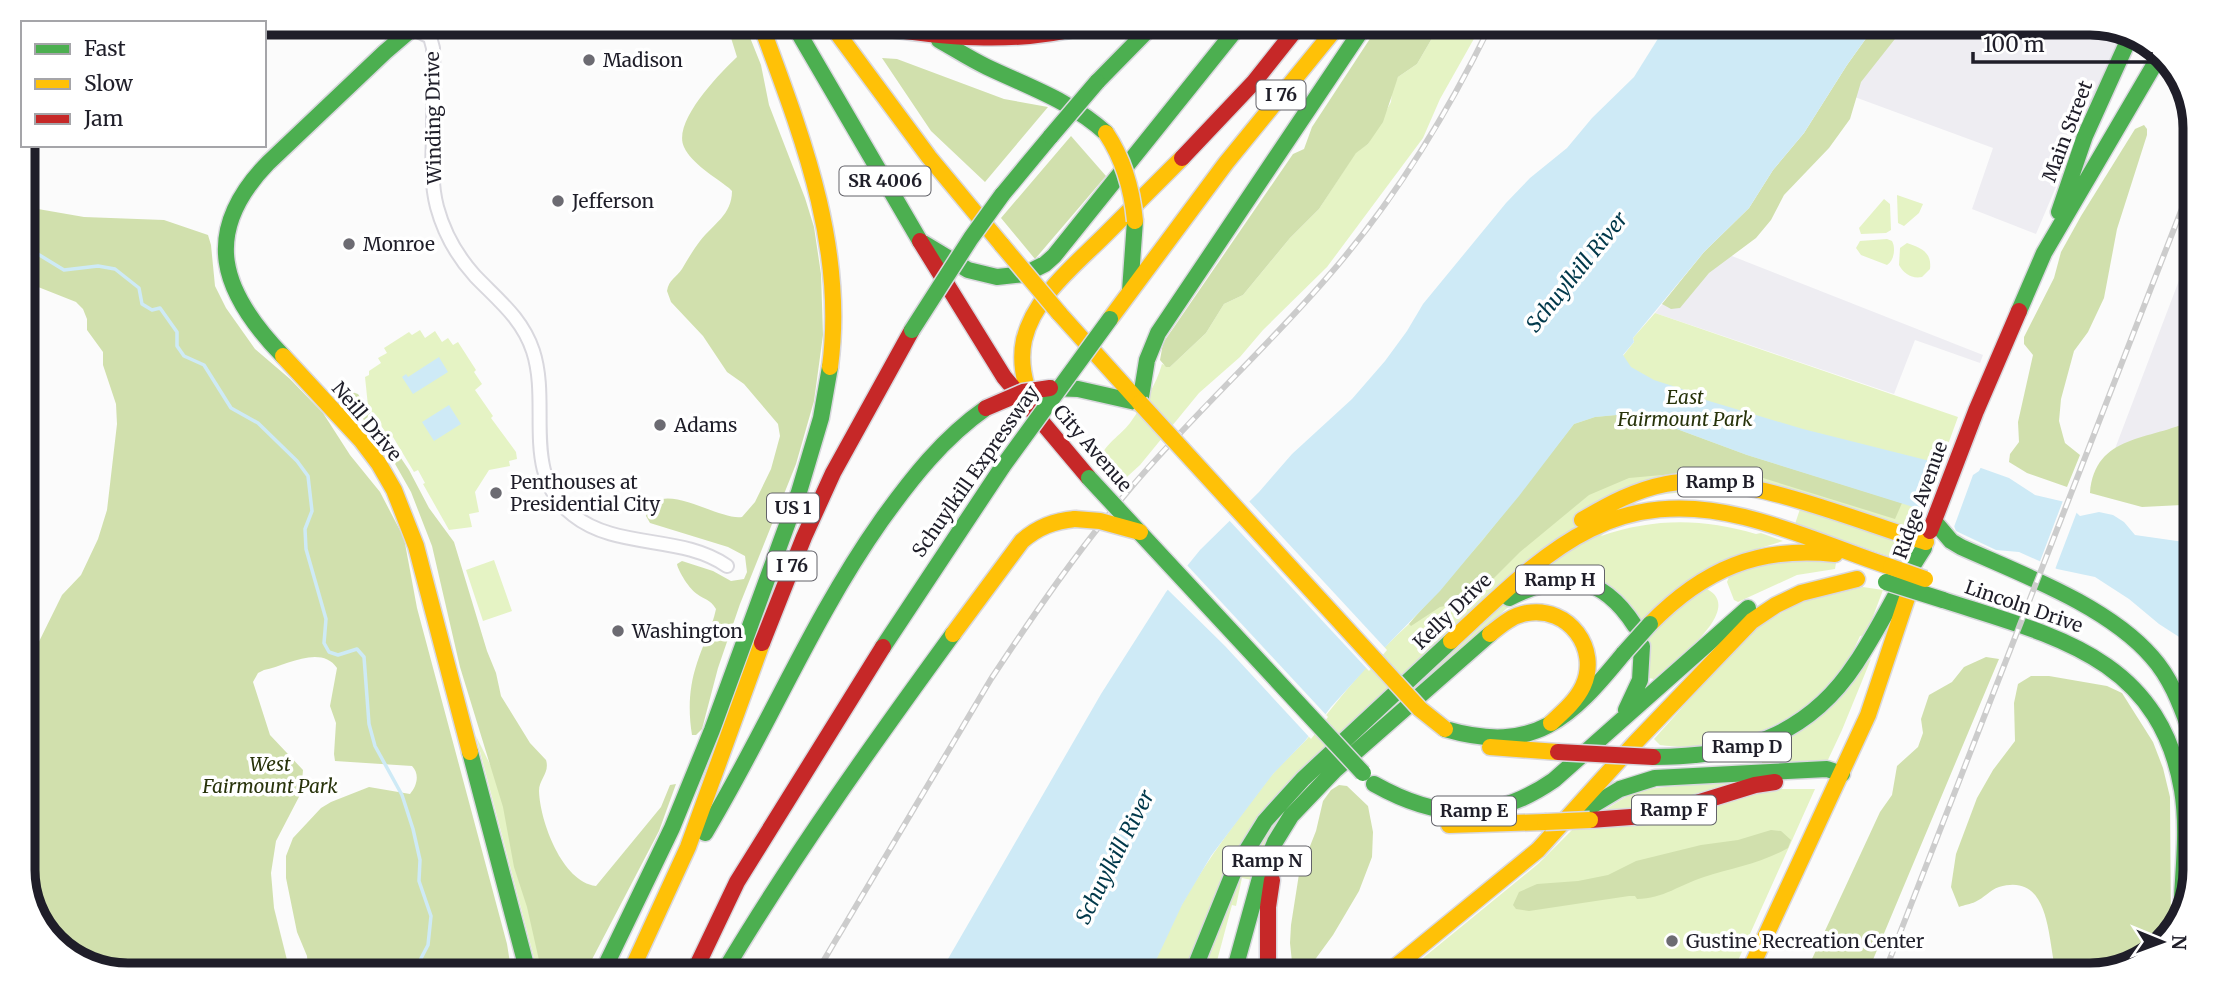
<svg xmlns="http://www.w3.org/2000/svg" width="2218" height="998" viewBox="0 0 2218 998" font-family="Merriweather,serif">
<rect width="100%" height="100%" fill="#fbfbfb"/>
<path fill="#eeedf2" d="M1872 30 2122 31 2036 234 1972 209 1993 148 1833 89Z
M2194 241 2192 423 2113 454Z
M1709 247 1983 355 1980 363 1915 340 1894 394 1655 313Z"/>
<path fill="#e5f3c4" d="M1438 28H1480L1440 99 1423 138 1327 267 1263 330 1240 357 1199 393 1140 465 1117 486 1098 466C1100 447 1118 438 1130 423 1143 404 1156 386 1162 364L1170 367 1206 333 1224 304 1243 295 1290 238 1319 209 1356 152 1368 144 1391 102 1392 90 1398 77 1417 64Z
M1897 195 1923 204 1919 213 1904 226 1898 223Z
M1884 199 1890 204 1891 230 1886 233 1861 234 1859 228Z
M1887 239 1892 241C1896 248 1894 261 1887 265L1861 255 1856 248 1860 241Z
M1907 243C1921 248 1932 252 1930 269L1922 277C1912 279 1904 274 1899 265L1900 248Z
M1655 313 1958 417 1918 527 1910 542 1905 543 1894 558 1795 524 1800 509 1721 488 1639 497 1601 536C1653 518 1703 518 1756 534L1761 533 1783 541 1735 556 1667 615 1707 589C1747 610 1670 664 1654 679L1649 678V654L1587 577 1514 602 1306 785 1252 880 1242 878 1236 906 1232 905 1214 972 1151 971C1161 949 1170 925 1182 904 1207 859 1239 818 1270 777 1281 764 1295 752 1307 739 1339 699 1371 658 1409 624L1634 342 1633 338Z
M420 330 425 338 435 331 442 342 448 338 453 345 458 342 476 370 474 372 482 384 475 390 493 416 491 418 516 452 517 459 509 461 510 466 489 470 475 492 479 512 469 514 472 527 449 530 423 484 425 483 418 470 414 472 393 437 390 439 368 406 365 377 369 375V371L381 363 378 358 387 353 384 348 409 332 412 335Z
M494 560 512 611 483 621 466 570Z
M1800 560 1836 563 1835 569 1797 575 1738 602 1734 600 1727 582 1729 577 1751 567Z
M1863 587 1883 590 1866 635 1860 636C1853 652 1844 670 1832 683 1789 728 1722 754 1660 745L1654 739 1751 631 1798 603Z
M1871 659 1842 730 1826 764 1762 763V752Z
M476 736 588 962 584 969H537Z
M1724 781 1776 789H1815L1732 974 1406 972 1538 864 1572 830 1637 790Z"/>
<path fill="#d1e0ad" d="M727 25H745L761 65 769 105 805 198 814 227 821 274 823 335 814 401 796 464 740 604 718 668 702 729 696 735H692C688 710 689 687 697 663 703 644 712 628 716 609 710 599 705 600 697 594 690 590 678 571 677 564L682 561 713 571 731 581 744 579 747 572 745 556 728 547 650 523 646 516C656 474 717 521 742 517L755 502 771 469 780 436 778 424 744 384 727 372 703 336 671 302 667 291C669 279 676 278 682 269 688 259 693 250 700 241 713 224 732 215 732 191L729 188C715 177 692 164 684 147 672 122 720 73 737 57Z
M1377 28H1438L1417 64 1398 77 1383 122 1368 144 1356 153 1319 209 1290 238 1243 295 1224 304 1206 333 1170 367H1166L1160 360 1163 343 1293 154 1304 149 1312 127Z
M1872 30H1902L1861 82 1850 119 1829 148 1784 195 1771 220 1756 238 1709 273 1680 308 1671 309 1662 304 1704 252 1749 208 1773 170 1804 133 1847 65Z
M882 58 897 59 1004 99 1048 107 985 182 931 131Z
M2144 125 2147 129V135L2117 229 2104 298 2088 332 2074 351 2061 399 2059 421 2063 436 2065 443 2080 455 2067 487 2027 473 2009 462 2010 454 2019 442 2018 422 2033 355 2024 344V337L2054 278 2061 252 2081 216 2135 129Z
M1071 136 1106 176 1035 259 1001 218Z
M23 204 38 209 84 217 164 220 208 235 211 245 215 286 226 308 255 349 290 379 323 413 350 455 380 492 404 538 417 608 507 944 511 969 308 968 307 956 297 932 286 878V856L293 838 321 808 331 802 369 787 410 794C417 786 420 774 412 766L335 761 334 754 336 723 330 706 337 668C321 644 285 666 264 670L258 673 253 682 270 735 303 770 301 793 276 841 271 873 274 908 289 968 87 967 41 929 23 877V831L38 781 32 773 23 774V674L62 595 81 575 98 539 107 510 117 424 116 404 103 365V352L87 330V319L83 309 76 302 23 281Z
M343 389 358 394 409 470 429 508 454 542 487 651 496 673 501 696 530 743 546 760C550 773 539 779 539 791 540 821 562 882 596 886L661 807 670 785 676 784 659 831 587 969H541L527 907 514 867 503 807 460 667 432 546 411 492 394 462 372 429 339 392Z
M1616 415 1666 425 1747 455 1902 503 1895 519 1747 473 1718 470 1629 478 1589 495 1520 552 1471 601 1440 607 1411 626 1409 624 1482 541 1574 424 1595 417Z
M2192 420 2191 508 2182 505 2142 507 2090 493C2095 433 2151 441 2192 420Z
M1986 657 1999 659 1867 974H1805L1880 812 1892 795 1897 766 1918 747 1923 733 1921 719 1929 695 1952 682 1964 667Z
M2031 676H2049L2107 686 2122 693 2153 742 2163 768 2170 797 2171 931 2149 957 2091 975H2057C2047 945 2053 871 1999 887 1990 890 1984 898 1975 902 1971 904 1964 905 1959 907L1951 887 1956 854 1977 798 1993 770 2015 741 2014 703 2018 684Z
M1339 785 1347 786 1368 806 1373 832 1372 857 1359 891 1333 935 1306 972H1293L1290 943 1291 925 1299 874 1316 831 1323 801 1331 790Z
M1771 830 1781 831 1791 840 1788 848C1762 863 1732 868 1704 877 1681 884 1663 899 1637 899L1635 896H1629L1529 911 1516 909 1513 905 1519 892 1537 884 1578 881 1608 875 1636 861 1701 845 1738 840Z"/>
<path fill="#ceeaf6" d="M1664 29 1872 30 1847 65 1804 133 1773 170 1749 208 1704 252 1633 338 1634 342 1623 355 1631 367 1654 380 1682 389 1699 398 1803 429 1934 462 1981 468 2009 478 2035 495 2065 502 2080 516 2099 512 2113 515 2124 522 2135 535 2191 543 2190 644 2159 624 2129 599 2095 577 2057 569 2019 552 1996 550 1956 531 1954 526 1926 511 1747 455 1666 425 1617 415 1595 417 1574 424 1519 496 1440 591 1391 641 1331 707 1305 741 1273 774 1211 856 1182 905 1151 971H941L1101 694 1166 592 1200 550 1259 492 1292 454 1352 399 1385 361 1407 331 1423 304 1506 203 1530 178 1567 148 1592 118 1634 77Z
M439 357 448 372 413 394 402 377 406 374 408 377Z
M449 405 461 424 434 441 422 422Z"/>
<path fill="#fbfbfb" d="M1938 459 1969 462 1981 467 1979 471 1973 475 1954 527 1918 512Z
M2064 498 2078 509 2054 572 2039 564Z
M1247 499 1387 650 1369 671 1227 518Z
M1185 563 1328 717 1311 739 1225 646 1165 587Z"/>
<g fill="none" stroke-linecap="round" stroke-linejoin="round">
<path stroke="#ceeaf6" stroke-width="3.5" d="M23 245 64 270 98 266 115 269 139 288 142 304 152 310 160 308 177 332V346L184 356 204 365 231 408 258 423 297 461 308 476 312 511 305 529 306 549 326 619 324 643 329 652 338 655 357 649 364 657 369 724 375 746 402 795 413 829 420 860 419 881 431 916 428 945 416 968"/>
<g stroke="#d9d8de" stroke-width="16">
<path id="street" d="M404 24 430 37 433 48C434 78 433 108 433 138 432 161 431 184 437 207 444 233 457 256 475 276 498 300 522 318 533 351 551 406 520 474 573 515 617 550 681 534 727 566"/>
</g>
<g stroke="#d9d8de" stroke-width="19">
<path id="fast" d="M794 25 920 241 968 270 997 277 1025 274 1045 264 1054 256 1238 27
M939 40C955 49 970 59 987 67 1029 87 1071 101 1106 133
M1097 82 1151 27
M1002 195 1051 136
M2059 212 2085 136 2132 32
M1130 291 1135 221
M2019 311 2044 253 2160 55
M283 356C221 292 200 233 268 163L385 52 413 28 421 24
M1050 388 1078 389 1140 403 1147 360 1158 333 1363 28
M1934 521 1951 541 1961 547C2021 574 2108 606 2152 657 2170 677 2180 703 2189 728
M1509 598C1563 571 1601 573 1635 626
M1943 600C2054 636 2159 657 2182 790 2189 832 2182 877 2181 919
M883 647 1003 466
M1626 710 1640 680 1642 646
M1445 729C1535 755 1571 718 1624 653
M470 752 527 969
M1653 757C1738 757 1807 738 1856 663 1881 626 1899 585 1924 548
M1374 784C1438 820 1492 823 1554 780L1748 608
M1585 810 1620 789 1655 778 1827 769 1842 774
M705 833C767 730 812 619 881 521 911 479 943 438 986 408
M604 969 672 828 712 730 799 492 821 418 830 367
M725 970C795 853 873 744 953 634
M1193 972 1234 871 1265 821 1303 779 1451 641
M1234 972 1260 878 1275 842 1291 816 1335 770 1490 634"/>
</g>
<g stroke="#d9d8de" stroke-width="19">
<path id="slow" d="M761 25C802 136 846 247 830 367
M832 26 929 157 1002 245
M1059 313 1140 403
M1110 319 1226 163 1336 28
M283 356 361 440 379 464 394 490 416 546 470 752
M1040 418C1027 394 1018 368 1024 340 1034 297 1075 265 1105 235 1131 209 1156 184 1182 158
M1582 520C1609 504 1635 490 1666 484 1740 470 1853 520 1926 542
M1650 624C1704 569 1758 546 1835 554
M953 634 1022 541C1038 527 1054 521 1075 519
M1490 634C1501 625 1513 615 1527 613 1569 606 1600 649 1583 686 1576 701 1563 712 1551 723
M1451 641C1543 556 1607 483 1744 517 1794 529 1842 551 1891 567
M1490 747 1558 752
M1449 825 1545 822
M632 969 688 847 762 643
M1389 972 1538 850 1634 744 1752 621 1776 605 1801 593 1857 579
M1748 974 1868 715 1914 577"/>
</g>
<g stroke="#d9d8de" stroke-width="19">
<path id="jam" d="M869 26C942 37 1011 45 1083 27
M1182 158 1254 82 1297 28
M920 241 1004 377 1089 478
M1930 531 1976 411 2019 311
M762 643 804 537 833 473 912 330
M1590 820 1658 815 1755 785 1775 782
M695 970 737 882 883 647
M1268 972V907L1272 880"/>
</g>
<use href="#street" stroke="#fefefe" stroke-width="12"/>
<use href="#fast" stroke="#4caf50" stroke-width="16"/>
<use href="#slow" stroke="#ffc107" stroke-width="16"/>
<use href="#jam" stroke="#c62828" stroke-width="16"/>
<g stroke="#ccc" stroke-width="6">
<path id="rail" d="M818 970 991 679C1034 614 1078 550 1129 490 1192 415 1267 348 1331 273 1396 198 1446 116 1489 28
M1884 974 2195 175"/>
</g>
<use href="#rail" stroke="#fff" stroke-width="3.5" stroke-dasharray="10" stroke-linecap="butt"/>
<g stroke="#d9d8de" stroke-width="19" stroke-linecap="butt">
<path id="fast-bridge" d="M1051 136 1097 82
M912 330 971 238 1002 195
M1003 466 1110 319
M1089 478 1363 773
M1886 582 1943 600
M1624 653 1650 624"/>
</g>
<g stroke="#d9d8de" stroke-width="19" stroke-linecap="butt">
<path id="slow-bridge" d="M1106 133C1124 160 1132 189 1135 221
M1002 245 1059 313
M1140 403 1420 709 1445 729
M1075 519 1100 521 1140 532
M1891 567 1925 579
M1545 822 1590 820"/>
</g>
<g stroke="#d9d8de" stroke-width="19" stroke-linecap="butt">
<path id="jam-bridge" d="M986 408 1023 392 1050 388
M1558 752 1653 757"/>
</g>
<use href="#fast-bridge" stroke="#4caf50" stroke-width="16"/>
<use href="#slow-bridge" stroke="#ffc107" stroke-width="16"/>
<use href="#jam-bridge" stroke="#c62828" stroke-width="16"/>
</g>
<g fill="#6c6b72" stroke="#fff" stroke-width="2.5">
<circle cx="589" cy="60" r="7"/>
<circle cx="558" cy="201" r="7"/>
<circle cx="349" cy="244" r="7"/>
<circle cx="660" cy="425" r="7"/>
<circle cx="496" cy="493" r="7"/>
<circle cx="618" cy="631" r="7"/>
<circle cx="1672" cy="941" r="7"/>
</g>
<g text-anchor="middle" stroke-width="7" stroke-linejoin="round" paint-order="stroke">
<g fill="#fff" stroke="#626269" stroke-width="2">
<rect x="1256.5" y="80.5" width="49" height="29" rx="5"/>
<rect x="839.5" y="166.5" width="91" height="29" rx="5"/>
<rect x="1678" y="467.5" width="84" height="29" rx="5"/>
<rect x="767" y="493.5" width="52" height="29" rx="5"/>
<rect x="767.5" y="551.5" width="49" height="29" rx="5"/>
<rect x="1516" y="565.5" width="88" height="29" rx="5"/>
<rect x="1703" y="732.5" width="88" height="29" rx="5"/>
<rect x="1632" y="795.5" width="84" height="29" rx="5"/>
<rect x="1432" y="796.5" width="84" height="29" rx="5"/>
<rect x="1223" y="846.5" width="88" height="29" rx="5"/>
</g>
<g font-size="18" font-weight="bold" fill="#1f1e29">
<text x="1281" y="101">I 76</text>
<text x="885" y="187">SR 4006</text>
<text x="1720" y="488">Ramp B</text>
<text x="793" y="514">US 1</text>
<text x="792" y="572">I 76</text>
<text x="1560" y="586">Ramp H</text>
<text x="1747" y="753">Ramp D</text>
<text x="1674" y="816">Ramp F</text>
<text x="1474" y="817">Ramp E</text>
<text x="1267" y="867">Ramp N</text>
</g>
<g font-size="19" fill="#1f1e29" stroke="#fff" text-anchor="start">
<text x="603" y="67">Madison</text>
<text x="572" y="208">Jefferson</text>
<text x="363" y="251">Monroe</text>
<text x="674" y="432">Adams</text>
<text x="510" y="489">Penthouses at<tspan x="510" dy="22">Presidential City</tspan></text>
<text x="632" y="638">Washington</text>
<text x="1686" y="948">Gustine Recreation Center</text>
</g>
<g font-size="19" fill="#1f1e29" stroke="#fff">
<text transform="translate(433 118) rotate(-91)" y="7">Winding Drive</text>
<text transform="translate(2067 131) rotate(-69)" y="7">Main Street</text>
<text transform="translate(367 421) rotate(50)" y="7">Neill Drive</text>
<text transform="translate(1093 448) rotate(49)" y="7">City Avenue</text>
<text transform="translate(975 471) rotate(-55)" y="7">Schuylkill Expressway</text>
<text transform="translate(1920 500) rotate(-70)" y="7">Ridge Avenue</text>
<text transform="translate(2024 606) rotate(19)" y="7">Lincoln Drive</text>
<text transform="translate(1452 611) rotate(-44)" y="7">Kelly Drive</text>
</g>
<g font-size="19" font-style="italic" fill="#28330b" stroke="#fff">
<text x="1685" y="404">East<tspan x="1685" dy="22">Fairmount Park</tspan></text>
<text x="270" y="771">West<tspan x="270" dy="22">Fairmount Park</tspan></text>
</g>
<g font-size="21" font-style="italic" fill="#00384a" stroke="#fff">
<text transform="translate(1577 272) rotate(-51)" y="7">Schuylkill River</text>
<text transform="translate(1115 857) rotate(-63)" y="7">Schuylkill River</text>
</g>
</g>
<path d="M0 0H2218V998H0ZM128 35H2090A93 93 0 0 1 2183 128V870A93 93 0 0 1 2090 963H128A93 93 0 0 1 35 870V128A93 93 0 0 1 128 35Z" fill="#fff" fill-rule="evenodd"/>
<path fill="none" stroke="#1f1e29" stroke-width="9" d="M128 35H2090A93 93 0 0 1 2183 128V870A93 93 0 0 1 2090 963H128A93 93 0 0 1 35 870V128A93 93 0 0 1 128 35Z"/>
<rect x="21" y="21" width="245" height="126" fill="#ffffff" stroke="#a5a5a9" stroke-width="2"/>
<rect x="35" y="44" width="35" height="10" fill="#4caf50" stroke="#a5a5a9" stroke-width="2"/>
<text x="84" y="56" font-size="21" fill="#1f1e29">Fast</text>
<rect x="35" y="79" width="35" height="10" fill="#ffc107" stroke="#a5a5a9" stroke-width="2"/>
<text x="84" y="91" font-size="21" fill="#1f1e29">Slow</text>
<rect x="35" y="114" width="35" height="10" fill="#c62828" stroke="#a5a5a9" stroke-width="2"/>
<text x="84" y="126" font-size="21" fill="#1f1e29">Jam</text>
<g transform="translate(2162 942) rotate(91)" stroke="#ffffff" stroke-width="5" paint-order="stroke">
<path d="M0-5L12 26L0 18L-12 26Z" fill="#1f1e29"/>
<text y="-10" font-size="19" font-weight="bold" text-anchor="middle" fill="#1f1e29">N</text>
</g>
<path d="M1973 52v10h178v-10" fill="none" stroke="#1f1e29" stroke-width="3.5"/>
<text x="1983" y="52" font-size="21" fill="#1f1e29" stroke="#ffffff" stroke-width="5" paint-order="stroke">100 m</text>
</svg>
